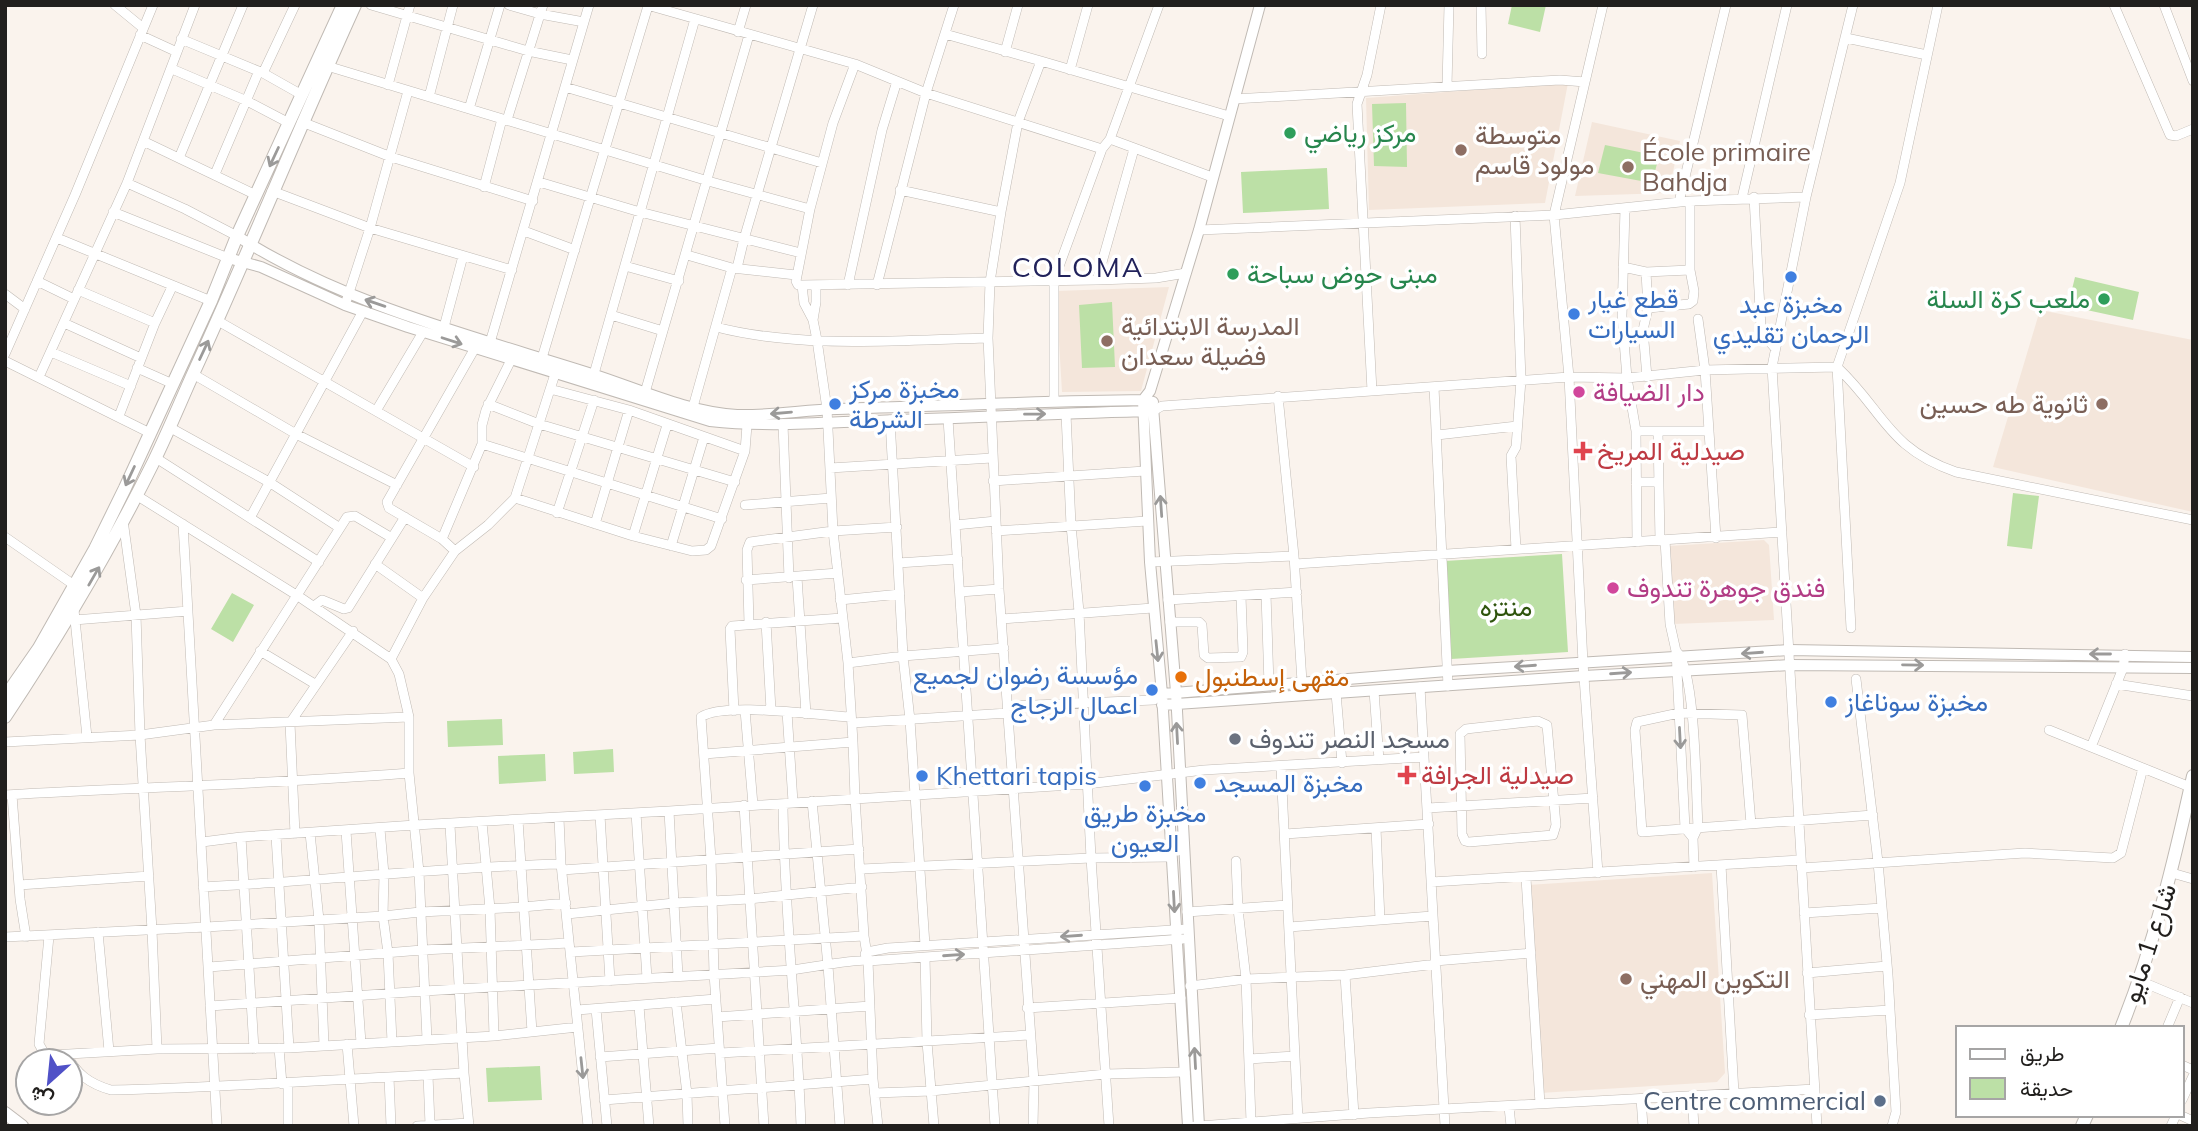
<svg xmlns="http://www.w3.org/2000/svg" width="2198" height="1131" viewBox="0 0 2198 1131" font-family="Mulish,Vazirmatn,sans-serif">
<rect width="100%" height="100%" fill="#faf3ed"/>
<path fill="#f4e6db" d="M1568 83 1545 203 1369 210 1366 98Z
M1592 122 1680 141 1668 193 1575 196Z
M1169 287 1141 391 1062 392 1056 291Z
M2040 310 2193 340V512L1993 467Z
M1764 540 1769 545 1774 620 1673 624 1669 546Z
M1712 873 1725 1073 1717 1082 1540 1093 1528 885Z"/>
<path fill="#bce0a6" d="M1512 5H1546L1540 32 1508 24Z
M1406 103 1407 167 1374 166 1372 104Z
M1605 145 1659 156 1652 183 1598 173Z
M1327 168 1329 209 1243 213 1241 172Z
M2075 277 2139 292 2133 320 2068 306Z
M1112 302 1115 367 1082 368 1079 305Z
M2013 493 2039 496 2032 549 2007 546Z
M1562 554 1568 652 1451 659 1444 561Z
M232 593 254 605 233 642 211 629Z
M502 719 503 745 448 747 447 721Z
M613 749 614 772 574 774 573 752Z
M545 754 546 781 499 784 498 756Z
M540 1066 542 1100 488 1102 486 1068Z"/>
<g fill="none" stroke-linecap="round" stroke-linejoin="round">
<g stroke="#c0bab4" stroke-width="10">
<path id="minor" d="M115 5 143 28
M371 5 528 51 572 60
M509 5 540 14 584 22
M647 5 855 64 926 93 1102 149
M1481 5 1482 54
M1938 5 1900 183 1837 367C1884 411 1887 448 1956 472L2193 520
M2114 5 2170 135 2176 136 2193 129
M2164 5 2193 81
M738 32 746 5
M945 34 1041 61 1018 122 1001 212 990 282 988 338 999 589 1034 1081 1033 1126
M140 35 177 52
M1846 38 1927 55
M181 39 263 73 302 95
M1005 52 1018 5
M1041 61 1229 116
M855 64 833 123 810 209 796 281 798 285H802L804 303 813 320 817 340 827 409 833 531 848 663 853 742 855 798 864 936 868 961 873 1079 878 1126
M327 66 708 181 810 209
M172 69 247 101 289 123
M1070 70 1088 5
M263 73 295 5
M388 85 410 5
M1447 86 1449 5
M565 87 822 163
M429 97 453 5
M1234 99 1560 80 1585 82
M469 109 500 5
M507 120 543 5
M302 122 391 157 533 201
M1110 139 1159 5
M143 141 256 195
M179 158 243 5
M215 174 258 73
M539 182 640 212 801 253
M127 183 185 209 237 236
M484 187 502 119
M900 190 1001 212
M272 191 370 228 512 270
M1754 197 1761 328 1763 334 1775 348
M1742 198 1787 5
M1679 202 1726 5
M1625 208 1622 316 1627 378 1636 431 1637 542
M113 212 228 258
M1515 216 1521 380 1516 447 1511 456 1516 549
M1199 230 1554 215 1690 201 1806 197
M524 231 575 250
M57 238 211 301
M687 255 732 268 796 275
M625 266 679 281
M1623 267 1646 272 1690 270
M737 268 744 239 813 5
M1646 272 1648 308 1643 330 1647 377
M1097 280 1134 149
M37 281 74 299
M802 285 1097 280 1156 278 1186 273
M848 285 882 130 897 81
M877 285 926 93 954 5
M78 290 155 323
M5 294 25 309
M345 305 370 228 408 91
M1648 308 1689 304 1693 301 1694 291 1690 270V201
M611 315 663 331
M1698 319 1705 370 1716 538
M813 320 816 302V285
M218 321 474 467
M64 323 141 358
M444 327 463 256
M716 327C801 349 900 340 988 338
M489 346 589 5
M51 352 131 386
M5 354 75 195 153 5
M542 358 648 6
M5 361 150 433
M137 368 173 384
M193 374 296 434 397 485
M555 374 515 498 633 536 692 551 706 550 711 546 745 451 747 425
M594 374 695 19
M39 377 127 183 195 5
M1434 387 1448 686
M550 389 629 410 745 451
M1372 391 1357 104 1367 75 1381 5
M644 396 749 35
M1278 396 1294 556 1302 682
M1054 401V280L1102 149 1110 139 1212 177
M488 404 539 424 735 482
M693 407 732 268
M376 411 423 332
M1153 411 1162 406 1569 377 1627 378 1705 370 1837 367 1851 628
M1066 414 1071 525 1079 612 1091 858 1109 1126
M119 416 155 323 172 287
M948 419 995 1126
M890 420 903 656 910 720 925 945
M783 424 789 578
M169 427 269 482 340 528
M1636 431H1708
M1658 432 1660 541
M1437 435 1517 426
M482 444 722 519
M156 458 319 562
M830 468 992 458
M993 481 1145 471
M1636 482H1659
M136 495 298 596 391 659 399 674 409 717V773L419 872 427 1039
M745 505 831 498
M557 513 594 400
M250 518 363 311
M123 520 136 615 140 735 152 930 157 1049
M183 524 217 1126
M595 524 629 410
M955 525 996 521
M996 531 1147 521
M633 536 667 425
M5 537 74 585
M442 539 482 444V425L486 410 511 360
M1665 540 1670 624 1676 651 1685 828 1693 838
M671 546 704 437
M455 551 442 539 389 508 387 502 475 348
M1150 562 1294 556
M898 563 958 559
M375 564 423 598
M1295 564 1782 532
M797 577 806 714
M746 580 838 573
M960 592 999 589
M1266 594 1269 685
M840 600 900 594
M1168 600 1297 592
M314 606 322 600 344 609 348 608 405 517
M74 610 87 737
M1002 619 1153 608
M74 620 188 611
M766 622 771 710
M1170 622H1199L1202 625 1204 655 1208 658 1241 657 1243 652 1241 596
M749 624 747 550 750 542 833 531 897 527
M260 651 315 684
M1677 652C1696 671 1696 795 1698 827L1693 838 1694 867
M391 659 423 598 455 551 488 525 515 498
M848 663 903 656 1004 648
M1856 679 1878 862 1888 975 1896 1112 1892 1126
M2116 684 2193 696
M1420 687 1445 1126
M1374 691 1379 760
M1336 693 1342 763
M1008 706 1154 700 1162 694
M745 710 753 805
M734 711 730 629 732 626 842 618
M787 712 793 802
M1538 721 1547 725 1556 825 1553 835 1469 842 1465 841 1462 834 1460 734 1466 729Z
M852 723 1008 713
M214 725 347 517 355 516 392 538
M2049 730 2190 787
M5 742 140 735 214 725 409 717
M2091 747 2123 668 2125 654
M704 754 853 742
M1281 767 1298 1119
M5 795C140 787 275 784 409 773
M12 795 20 899 26 937
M812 801 828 966 840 1126
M783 804C784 911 797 1018 801 1126
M744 805 764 1126
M1428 808 1593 798
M669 811 678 976
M636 813 647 978
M600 815 610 981
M559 818 561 864 588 1126
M518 820 532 1032
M482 822 490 909 494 1036
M1751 824 1742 715 1679 713 1637 722 1635 730 1642 832 1873 815
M450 825 464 1073 469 1126
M1376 828 1380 920
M380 829 384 874 383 916 388 953 392 1042
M346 831 361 1043
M310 833 319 920 324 1045
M295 834 290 723 353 631
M1285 834 1429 824
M276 836 289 1048
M241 837 254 1049
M202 842 241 837 415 825 669 811 1087 784 1204 770 1424 757
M1236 861 1238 909 1246 979 1251 1122
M1721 865 1734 1093
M1801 868 2025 853 2113 858 2121 853 2143 768
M861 869 1091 858 1171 857
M562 870 859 849
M1598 873 1583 663 1569 377 1554 215 1603 5
M2172 873 2193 879
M1526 878 1540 1104
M1431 882 1801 860
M19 885 149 876
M203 887C322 881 441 867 561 864
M1187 912 1287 905
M1804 913 1882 908
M567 914 674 903 749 899 862 887
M1289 927 1432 916
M98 932 109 1051
M49 936 39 1044 43 1051 51 1055 157 1049 289 1048 494 1036 578 1027
M5 937 206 927 383 916 420 912 523 907 566 903
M571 952 864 936
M865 954 867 952 888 948 1188 929
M925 957 927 1042 934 1126
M1435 961 1531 953
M209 967 422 950 569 943
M1807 973 1887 966
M1345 975 1354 1115
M2140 981 2193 1003
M1190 986 1246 979 1345 975 1436 964
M676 1002 687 1094 688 1126
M210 1006 424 991 793 970C806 968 861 958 868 961L1183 939
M639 1006 649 1126
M1027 1008 1181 998
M596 1009 607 1126
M577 1010 716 999
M1809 1015 1890 1010
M717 1017 870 1006
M2167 1028 2180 997
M347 1044 354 1126
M279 1048 282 1084
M720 1053 1029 1035
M67 1055C76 1074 90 1084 111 1090 229 1087 346 1079 464 1073
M600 1057 719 1048
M1249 1059 1295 1056
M2182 1065 2193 1070
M428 1075 430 1125
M389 1077 391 1126
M875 1093 931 1091 1106 1074 1185 1072
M1692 1096 1694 1126
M1641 1099 1643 1126
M604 1100 873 1079
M2182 1100 2193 1076
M1509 1107 1511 1126
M2180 1115 2193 1121
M288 1126V1084
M417 1126 469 1123
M725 1126 714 974 711 859 701 717C724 701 819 716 851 717
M1199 1126 1369 1113 1815 1089
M1817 1126 1772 367 1806 197 1853 5
M2171 1126 2176 1115"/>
</g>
<g stroke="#c0bab4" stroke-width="12">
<path id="tertiary" d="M237 236C345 305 473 336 595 375 641 390 688 412 737 415 770 416 804 410 837 409 939 406 1041 401 1143 400L1153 402
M228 258 261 267 345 305 408 327 710 421C764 427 817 423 870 421 965 418 1059 413 1153 411
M1153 407 1176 692 1199 1126H1196
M1162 694 1447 671 1789 650 2193 657
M1162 705 1584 676 1790 665 2193 668
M1188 1126 1162 694 1150 562 1143 400 1150 391 1199 230 1260 5"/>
</g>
<g stroke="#c0bab4" stroke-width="14">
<path id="secondary" d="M5 697 39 648 95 549 125 488 211 301 237 236 343 5
M5 717C60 634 110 550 154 461 168 432 180 403 193 374 249 252 299 128 355 5
M2121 1028C2154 946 2174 862 2193 776
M5 1113 22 1126
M2082 1126 2087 1115"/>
</g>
<use href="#minor" stroke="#fff" stroke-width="9"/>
<use href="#tertiary" stroke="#fff" stroke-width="10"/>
<use href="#secondary" stroke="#fff" stroke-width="12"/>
</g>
<defs><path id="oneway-shaft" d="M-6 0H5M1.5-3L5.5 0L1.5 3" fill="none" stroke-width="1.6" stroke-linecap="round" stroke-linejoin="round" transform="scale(1.75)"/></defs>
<g stroke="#9b9a99">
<use href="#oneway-shaft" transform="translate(274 157) rotate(115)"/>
<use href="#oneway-shaft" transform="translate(375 303) rotate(-161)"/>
<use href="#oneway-shaft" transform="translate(452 341) rotate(18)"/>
<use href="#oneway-shaft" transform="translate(204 350) rotate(-65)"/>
<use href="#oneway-shaft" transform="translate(781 413) rotate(175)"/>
<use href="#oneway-shaft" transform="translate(1035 414) rotate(-1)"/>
<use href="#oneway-shaft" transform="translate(130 476) rotate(115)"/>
<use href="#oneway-shaft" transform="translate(1161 506) rotate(-94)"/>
<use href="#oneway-shaft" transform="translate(94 576) rotate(-60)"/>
<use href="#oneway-shaft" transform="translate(1157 651) rotate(84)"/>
<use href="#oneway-shaft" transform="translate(1752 653) rotate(176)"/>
<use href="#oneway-shaft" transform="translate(2100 654) rotate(180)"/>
<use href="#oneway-shaft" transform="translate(1913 665) rotate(1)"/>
<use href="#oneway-shaft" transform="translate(1525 666) rotate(176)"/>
<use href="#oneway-shaft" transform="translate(1621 673) rotate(-4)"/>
<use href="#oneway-shaft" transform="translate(1177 733) rotate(-93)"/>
<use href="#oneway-shaft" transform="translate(1680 738) rotate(87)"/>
<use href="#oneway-shaft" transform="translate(1174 902) rotate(87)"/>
<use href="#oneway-shaft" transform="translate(1071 936) rotate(176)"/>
<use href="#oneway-shaft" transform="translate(954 955) rotate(-4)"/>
<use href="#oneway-shaft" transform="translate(1195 1058) rotate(-93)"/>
<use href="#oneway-shaft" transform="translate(582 1068) rotate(84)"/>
</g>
<g fill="#2e9e5b" stroke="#fff" stroke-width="2.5">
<circle cx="1290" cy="133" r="7"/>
<circle cx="1233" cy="274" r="7"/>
<circle cx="2104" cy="299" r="7"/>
</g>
<g fill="#8d6e63" stroke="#fff" stroke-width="2.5">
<circle cx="1461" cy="150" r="7"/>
<circle cx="1628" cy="167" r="7"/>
<circle cx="1107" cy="341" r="7"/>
<circle cx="2102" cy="404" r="7"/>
<circle cx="1626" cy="979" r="7"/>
</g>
<g fill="#3f7fe0" stroke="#fff" stroke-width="2.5">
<circle cx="1791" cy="277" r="7"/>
<circle cx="1574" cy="314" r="7"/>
<circle cx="835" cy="404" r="7"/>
<circle cx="1152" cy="690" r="7"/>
<circle cx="1831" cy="702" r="7"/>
<circle cx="922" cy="776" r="7"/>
<circle cx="1200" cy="783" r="7"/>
<circle cx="1145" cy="786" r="7"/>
</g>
<g fill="#d1479c" stroke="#fff" stroke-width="2.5">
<circle cx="1579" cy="392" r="7"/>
<circle cx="1613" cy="588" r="7"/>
</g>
<g fill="#e0444e" stroke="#fff" stroke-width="2.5">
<path d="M1579.5 440.5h7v7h7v7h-7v7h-7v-7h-7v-7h7z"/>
<path d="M1403.5 764.5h7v7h7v7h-7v7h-7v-7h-7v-7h7z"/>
</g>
<circle fill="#e8710a" stroke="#fff" stroke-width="2.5" cx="1181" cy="677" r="7"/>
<circle fill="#6b7280" stroke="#fff" stroke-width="2.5" cx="1235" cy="739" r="7"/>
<circle fill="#5c6f8a" stroke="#fff" stroke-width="2.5" cx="1880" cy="1101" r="7"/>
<g text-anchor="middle" stroke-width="7" stroke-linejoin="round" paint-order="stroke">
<g font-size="26" fill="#27864d" stroke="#fff" text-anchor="start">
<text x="1304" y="142">مركز رياضي</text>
<text x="1247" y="283">مبنى حوض سباحة</text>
<text x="2090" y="308" text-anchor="end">ملعب كرة السلة</text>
</g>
<g font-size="26" fill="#785e54" stroke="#fff" text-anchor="start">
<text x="1475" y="144">متوسطة<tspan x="1475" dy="30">مولود قاسم</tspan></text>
<text x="1642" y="161">École primaire<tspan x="1642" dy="30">Bahdja</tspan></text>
<text x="1121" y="335">المدرسة الابتدائية<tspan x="1121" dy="30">فضيلة سعدان</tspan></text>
<text x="2088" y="413" text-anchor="end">ثانوية طه حسين</text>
<text x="1640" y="988">التكوين المهني</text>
</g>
<g font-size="26" fill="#366cbe" stroke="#fff" text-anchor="start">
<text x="1588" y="308">قطع غيار<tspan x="1588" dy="30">السيارات</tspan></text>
<text x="1791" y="313" text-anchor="middle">مخبزة عبد<tspan x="1791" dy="30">الرحمان تقليدي</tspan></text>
<text x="849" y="398">مخبزة مركز<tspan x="849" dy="30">الشرطة</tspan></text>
<text x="1138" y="684" text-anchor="end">مؤسسة رضوان لجميع<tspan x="1138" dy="30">اعمال الزجاج</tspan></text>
<text x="1845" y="711">مخبزة سوناغاز</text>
<text x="936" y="785">Khettari tapis</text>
<text x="1214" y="792">مخبزة المسجد</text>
<text x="1145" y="822" text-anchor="middle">مخبزة طريق<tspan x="1145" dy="30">العيون</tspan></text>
</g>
<g font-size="26" fill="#b23c85" stroke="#fff" text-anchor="start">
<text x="1593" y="401">دار الضيافة</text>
<text x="1627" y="597">فندق جوهرة تندوف</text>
</g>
<g font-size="26" fill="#be3a42" stroke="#fff" text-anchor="start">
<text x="1597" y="460">صيدلية المريخ</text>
<text x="1421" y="784">صيدلية الجرافة</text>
</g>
<g font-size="26" fill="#2f540d" stroke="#fff">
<text x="1506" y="616">منتزه</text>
</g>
<g font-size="26" fill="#c56008" stroke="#fff" text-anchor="start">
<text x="1195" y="686">مقهى إسطنبول</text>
</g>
<g font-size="26" fill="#5b616d" stroke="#fff" text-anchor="start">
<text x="1249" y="748">مسجد النصر تندوف</text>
</g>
<g font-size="26" fill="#211f1d" stroke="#fff">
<text transform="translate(2149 943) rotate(-72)" y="9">شارع 1 مايو</text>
</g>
<g font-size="26" fill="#4e5e75" stroke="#fff" text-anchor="end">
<text x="1866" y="1110">Centre commercial</text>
</g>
<g font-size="28" letter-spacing="2" fill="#21225b" stroke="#fff">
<text x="1078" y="277">COLOMA</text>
</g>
</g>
<rect width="2198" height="1131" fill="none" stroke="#211f1d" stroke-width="14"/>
<rect x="1956" y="1026" width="228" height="91" fill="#ffffff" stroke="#a6a5a5" stroke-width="2"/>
<rect x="1970" y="1049" width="35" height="10" fill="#ffffff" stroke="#a6a5a5" stroke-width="2"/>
<text x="2020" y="1061" font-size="21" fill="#211f1d">طريق</text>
<rect x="1970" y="1078" width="35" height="21" fill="#bce0a6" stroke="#a6a5a5" stroke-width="2"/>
<text x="2020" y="1096" font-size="21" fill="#211f1d">حديقة</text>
<g transform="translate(49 1082) rotate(207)"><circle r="33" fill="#ffffff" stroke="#a6a5a5" stroke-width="2"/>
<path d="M0-5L12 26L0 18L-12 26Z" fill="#5051c7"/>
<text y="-10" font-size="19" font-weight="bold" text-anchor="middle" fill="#211f1d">ش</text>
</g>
</svg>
